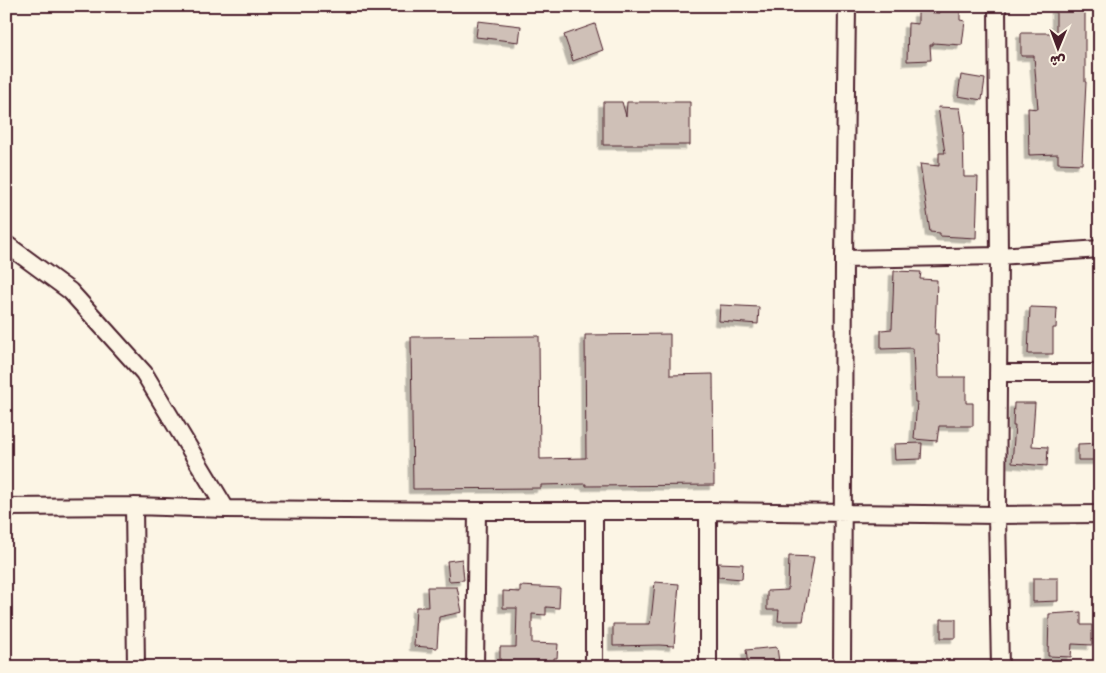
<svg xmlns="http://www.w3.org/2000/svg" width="1106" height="673" viewBox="0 0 1106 673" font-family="Sriracha,'Playpen Sans Arabic',sans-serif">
<defs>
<filter id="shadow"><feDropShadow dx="-4.5" dy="4.5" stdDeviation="0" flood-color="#0004"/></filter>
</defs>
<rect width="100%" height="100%" fill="#fcf5e5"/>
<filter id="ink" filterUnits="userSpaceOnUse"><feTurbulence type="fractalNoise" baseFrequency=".02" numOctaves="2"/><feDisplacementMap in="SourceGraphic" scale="10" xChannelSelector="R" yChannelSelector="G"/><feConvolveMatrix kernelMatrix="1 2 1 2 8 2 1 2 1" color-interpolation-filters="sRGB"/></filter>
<g filter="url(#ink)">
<path fill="#cfc0b7" stroke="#4a1f2b" filter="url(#shadow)" d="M940 6H960V20L965 21 962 45 933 43V45H930L931 60 907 61 908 23 918 24V12L940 13Z
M1056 6H1085V82H1086L1082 164 1058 163V154L1029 155 1028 108 1038 109 1034 56H1021V33H1056Z
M478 21 521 26 519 42 476 37Z
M595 24 603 50 573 61 564 35Z
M961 75 985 79 982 100 958 96Z
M603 102H622L626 116 627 102H690V145H603Z
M938 107 960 108 964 134H963L964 177H978L976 238 940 236V233L930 232 920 164 939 166V153H945Z
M894 271 921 272 920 279 937 280 935 334H938L939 377H966V403H973V426H939L937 441 914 439 917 402H915L913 348 881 349V330L892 329Z
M720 305 759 307 758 324 719 321Z
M1030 307 1057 308 1056 328H1053V354H1028Z
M670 334V375L713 374 714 485 586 486V484L541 485V488L413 489 411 337 539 336 540 459 586 458 585 335Z
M1014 403H1035L1032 446 1048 447 1047 466 1012 463 1015 426H1013Z
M922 443 921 459 895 460 894 444Z
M1100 443V460H1078V444Z
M789 556 814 557 803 621H778L779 610H767V591L788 590Z
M462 559 464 580 449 581 447 561Z
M718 563 743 564 742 579 718 577Z
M1033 578H1058V601L1033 602Z
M655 582 679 584 674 646 659 645 613 646V624H650L652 611Z
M520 586 560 588 559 608 546 607V615L532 614V643L558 644 557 658H554V666L500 667V647H516L517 608H503V591L520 592Z
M427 587H457L462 612 439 617 437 648 414 646 416 607H428Z
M1081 612V625H1092V645L1072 644 1071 657 1048 656 1049 614Z
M941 619H956V638H941Z
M777 647 779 662 748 666 746 650Z"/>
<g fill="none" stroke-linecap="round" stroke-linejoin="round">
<g stroke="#4a1f2b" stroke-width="20">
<path id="minor" d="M997 6 999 256 997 515 1000 667
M6 244 70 291 144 373 226 509
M844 259 999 256 1100 249
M998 373H1100
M134 506 136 667
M6 507 134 506 226 509 477 511H708L997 515 1100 514
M594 510V667
M708 511V667
M475 667 477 511
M842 667 844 259 847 6"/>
</g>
<use href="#minor" stroke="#fcf5e5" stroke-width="16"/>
</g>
</g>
<rect width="1106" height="673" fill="none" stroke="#fcf5e5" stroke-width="25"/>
<rect x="12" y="12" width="1081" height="648" fill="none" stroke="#4a1f2b" stroke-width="2" filter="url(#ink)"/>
<g transform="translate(1058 48) rotate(181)" stroke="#fcf5e5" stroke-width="4" paint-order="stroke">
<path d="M0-4L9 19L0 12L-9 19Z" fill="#4a1f2b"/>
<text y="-8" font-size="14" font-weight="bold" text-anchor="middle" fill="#4a1f2b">ش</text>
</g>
</svg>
